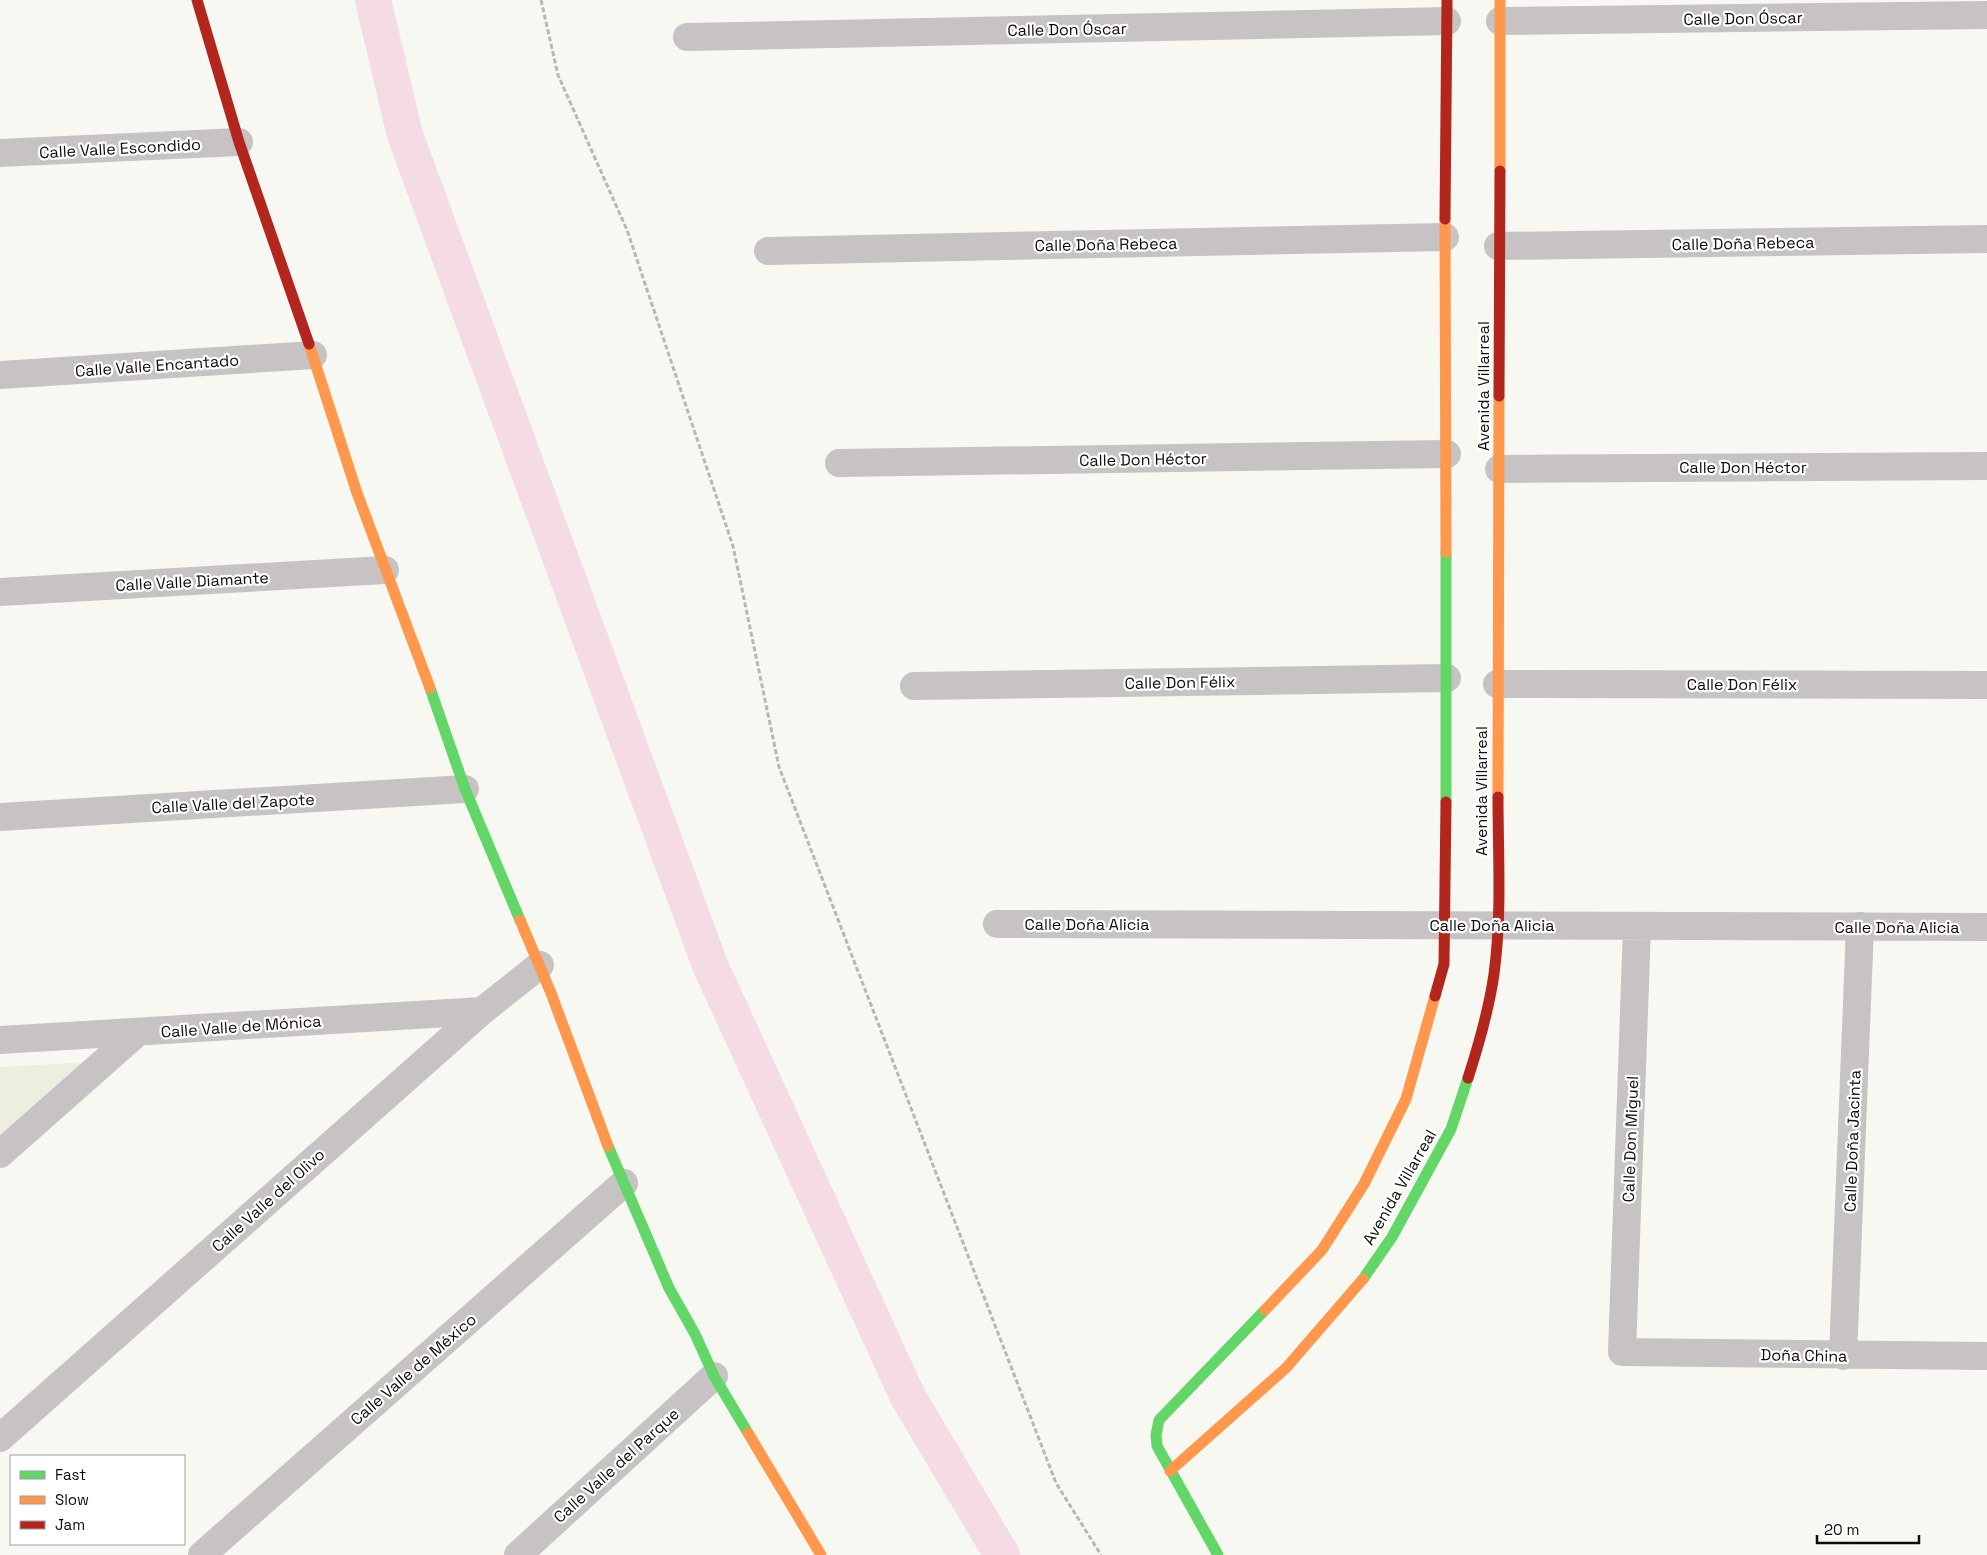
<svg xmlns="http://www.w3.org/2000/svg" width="1987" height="1555" viewBox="0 0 1987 1555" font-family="'Space Grotesk',sans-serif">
<rect width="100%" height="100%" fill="#f8f8f3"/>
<path fill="#eceedf" d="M92 1062 0 1139V1067Z"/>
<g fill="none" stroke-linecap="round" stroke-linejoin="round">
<path stroke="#f5dbe4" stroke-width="36" d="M373 0 405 135 710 965 908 1397 1002 1555"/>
<path stroke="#b9b6b6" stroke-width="3" stroke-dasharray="5 2.5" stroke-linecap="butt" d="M541 0 558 75 627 230 733 546 779 767 1056 1483 1101 1555"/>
<path stroke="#c7c2c3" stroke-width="28" d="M1500 21 1987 15
M687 37 1447 21
M0 153 239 142
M1498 246 1987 239
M768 251 1445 237
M0 375 313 355
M839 463 1447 454
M1499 469 1987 466
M0 592 385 570
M1497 684 1987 685
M914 686 1447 678
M0 817 465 789
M997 924 1987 927
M1637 926 1622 1352 1987 1356
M0 1040 482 1011
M0 1154 138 1032
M1843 1356 1860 926
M0 1438 482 1011 540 965
M202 1555 624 1183
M518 1555 714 1376"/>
<path stroke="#63d668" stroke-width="11" d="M430 688 465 789 520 920
M1446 802V552
M608 1146 669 1288 695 1334 714 1376 748 1433
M1363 1279 1392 1237 1451 1129 1468 1078
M1218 1555 1157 1446 1156 1435 1159 1420 1265 1310"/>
<path stroke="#ff974d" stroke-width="11" d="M1500 171V0
M1445 219 1446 552
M309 344 357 493 430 688
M1498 797 1499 396
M520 920 551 993 608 1146
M1265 1310 1322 1250 1364 1184 1406 1099 1435 996
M748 1433 821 1555
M1170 1471 1286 1368 1363 1279"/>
<path stroke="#b3261e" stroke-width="11" d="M197 0 239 142 309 344
M1445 219 1447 0
M1499 396 1500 171
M1435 996 1444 964 1446 802
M1468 1078C1479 1044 1489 1009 1494 974 1502 915 1498 856 1498 797"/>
</g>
<g text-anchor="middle" stroke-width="4.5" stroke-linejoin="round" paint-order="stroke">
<g font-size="16" fill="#0b0c09" stroke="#fff">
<text transform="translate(1743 18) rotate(-1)" y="6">Calle Don Óscar</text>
<text transform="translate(1067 29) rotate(-1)" y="6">Calle Don Óscar</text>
<text transform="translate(120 148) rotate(-3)" y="6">Calle Valle Escondido</text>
<text transform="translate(1743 243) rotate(-1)" y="6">Calle Doña Rebeca</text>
<text transform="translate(1106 244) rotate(-1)" y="6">Calle Doña Rebeca</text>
<text transform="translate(157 365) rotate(-4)" y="6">Calle Valle Encantado</text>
<text transform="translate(1483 386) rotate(-90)" y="6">Avenida Villarreal</text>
<text transform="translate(1143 459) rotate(-1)" y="6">Calle Don Héctor</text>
<text x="1743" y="473">Calle Don Héctor</text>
<text transform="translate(192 581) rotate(-3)" y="6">Calle Valle Diamante</text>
<text transform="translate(1180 682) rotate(-1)" y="6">Calle Don Félix</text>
<text x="1742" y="690">Calle Don Félix</text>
<text transform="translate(1481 791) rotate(-90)" y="6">Avenida Villarreal</text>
<text transform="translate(233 803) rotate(-3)" y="6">Calle Valle del Zapote</text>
<text x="1087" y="930">Calle Doña Alicia</text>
<text x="1492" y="931">Calle Doña Alicia</text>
<text x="1897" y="933">Calle Doña Alicia</text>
<text transform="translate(241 1026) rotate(-4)" y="6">Calle Valle de Mónica</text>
<text transform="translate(1630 1139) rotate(-88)" y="6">Calle Don Miguel</text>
<text transform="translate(1852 1141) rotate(-88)" y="6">Calle Doña Jacinta</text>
<text transform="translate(1399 1187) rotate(-60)" y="6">Avenida Villarreal</text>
<text transform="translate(268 1200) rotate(-42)" y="6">Calle Valle del Olivo</text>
<text transform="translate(1804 1355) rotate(1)" y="6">Doña China</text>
<text transform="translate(413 1369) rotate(-41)" y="6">Calle Valle de México</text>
<text transform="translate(616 1465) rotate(-42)" y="6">Calle Valle del Parque</text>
</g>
</g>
<rect x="10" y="1455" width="175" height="90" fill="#ffffff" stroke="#9d9e9d"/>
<rect x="20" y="1471" width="25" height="8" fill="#63d668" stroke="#9d9e9d"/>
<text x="55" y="1480" font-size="15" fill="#0b0c09">Fast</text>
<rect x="20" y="1496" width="25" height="8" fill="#ff974d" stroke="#9d9e9d"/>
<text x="55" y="1505" font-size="15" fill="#0b0c09">Slow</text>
<rect x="20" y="1521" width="25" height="8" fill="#b3261e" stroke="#9d9e9d"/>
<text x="55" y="1530" font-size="15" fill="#0b0c09">Jam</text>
<path d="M1817 1535v8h102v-8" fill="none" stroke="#0b0c09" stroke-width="2.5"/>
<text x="1824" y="1535" font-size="15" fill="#0b0c09" stroke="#ffffff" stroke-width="4" paint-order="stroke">20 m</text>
</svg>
